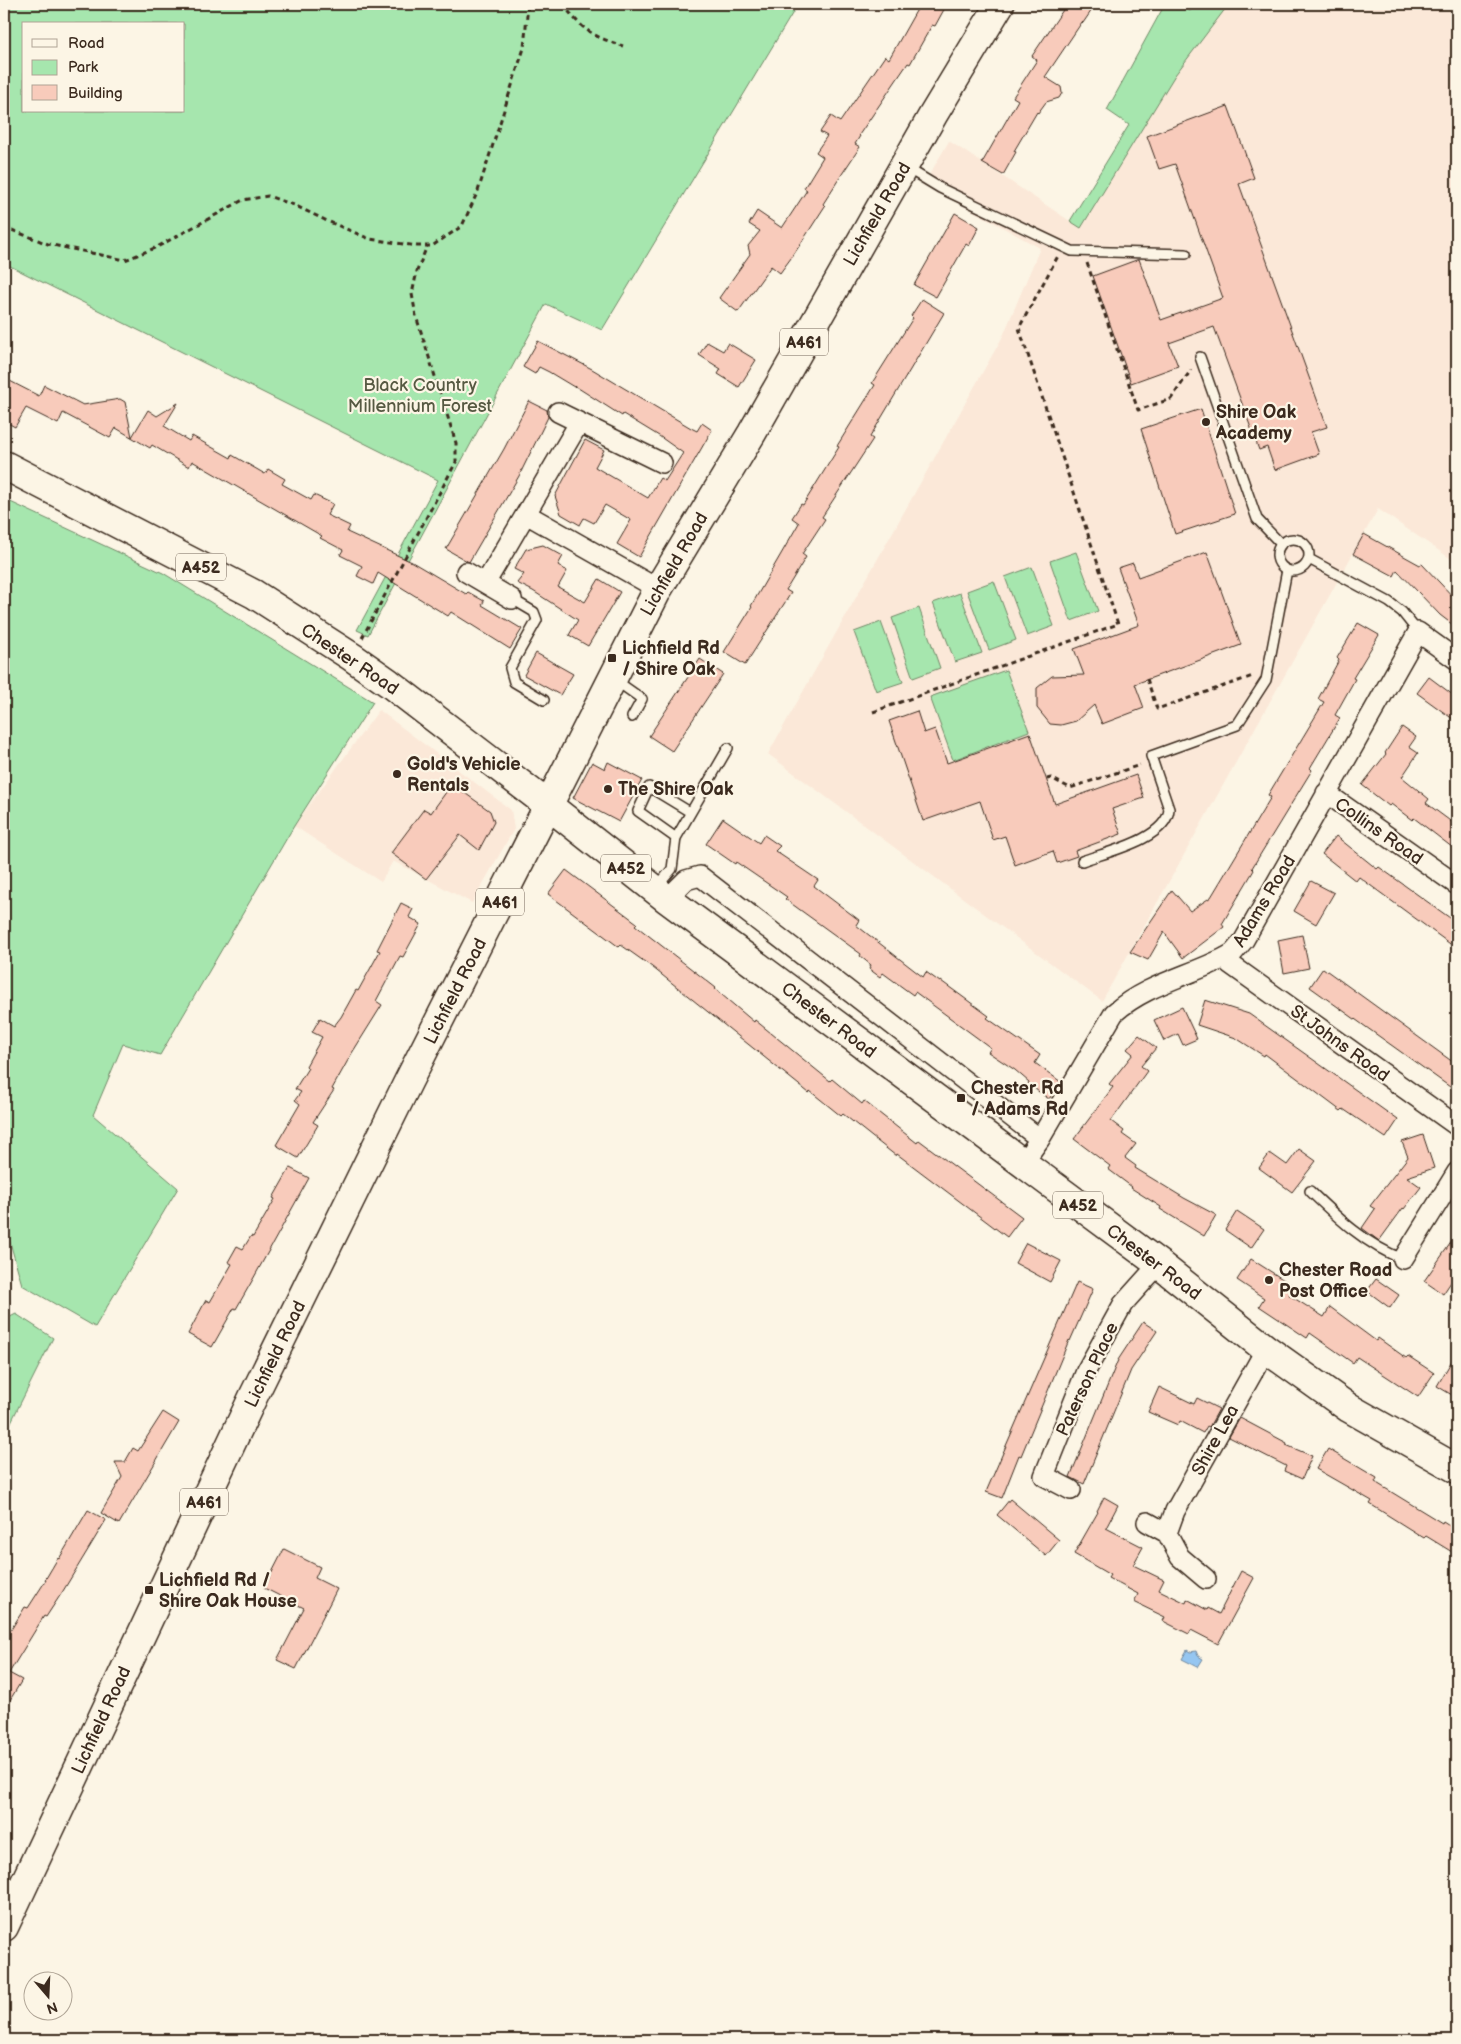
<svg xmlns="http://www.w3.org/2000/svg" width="1461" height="2044" viewBox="0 0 1461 2044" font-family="'Balsamiq Sans',sans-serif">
<rect width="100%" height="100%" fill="#fcf5e5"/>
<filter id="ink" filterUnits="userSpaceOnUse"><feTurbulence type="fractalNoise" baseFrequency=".02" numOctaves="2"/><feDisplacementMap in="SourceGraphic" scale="10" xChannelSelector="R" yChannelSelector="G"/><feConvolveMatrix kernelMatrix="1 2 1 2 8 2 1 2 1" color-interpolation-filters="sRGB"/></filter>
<g filter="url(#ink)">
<path fill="#fbe8d8" d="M1165 4H1181L1190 11 1194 4H1457V563L1378 509 1102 1001 768 754 1003 336 1040 248 924 184 949 141 1070 221 1129 125 1107 110Z
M379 710 511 810 514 829 472 903 393 861 381 882 294 826Z"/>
<path fill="#a6e6ae" stroke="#708866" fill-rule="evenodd" d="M4 4H798L602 330 546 304 368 635 357 630 438 480 4 263ZM24 24H184V111H24Z
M1165 4H1181L1190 11 1194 4H1229L1175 75 1081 228 1070 221 1129 125 1107 110Z
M4 499 163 573 373 702 294 826 160 1055 123 1044 93 1115 178 1188 95 1327 22 1285 4 1221Z
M1076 552 1098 611 1071 621 1050 561Z
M1032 567 1054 626 1027 636 1005 577Z
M994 581 1016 640 989 650 967 591Z
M960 593 982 653 955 662 933 603Z
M919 608 940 668 913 678 892 618Z
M881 622 903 682 876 691 854 632Z
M1006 670 1029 731 953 760 930 697Z
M16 1314 53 1338 4 1436V1320Z"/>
<path fill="#95c6f1" stroke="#71889d" d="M1187 1650 1190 1652 1196 1651 1198 1656 1203 1659 1198 1667 1182 1659Z"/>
<path fill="#f8cbbb" stroke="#3b2a1e" d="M920 4H947L935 26 932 25 910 64 908 63 859 135 860 136 855 144 860 147 842 174 823 204 825 206 794 254 780 273 771 266 738 312 719 298 750 254 748 246 760 231 749 224 757 211 782 228 807 190 804 188 823 157 816 152 827 136 820 132 831 116 840 122 885 56 889 59Z
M1067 4H1096L1083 23 1082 22 1045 77 1061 87 1062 93 1059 98 1046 102 1038 113 1037 112 1014 151 1016 152 1003 175 982 163 1018 100 1013 97 1037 60 1032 56Z
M1228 106 1254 178 1239 184 1327 427 1311 432 1319 454 1275 470 1267 447 1259 450 1214 327 1169 343 1178 366 1131 383 1093 276 1139 259 1161 320 1223 298 1175 164 1159 169 1147 136Z
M955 213 979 227 969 246 966 244 936 297 914 285Z
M922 299 944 313 870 437 873 439 822 517 825 519 802 554 806 557 786 590 791 593 745 665 724 652 752 607 751 606 799 523 792 518 801 504 803 505 839 447 837 446 875 385 872 383 913 318 911 316Z
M538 341 592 369 691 428 697 431 702 423 712 430 639 557 617 544 631 520 605 505 594 523 584 518 580 525 561 514 555 496 585 440 604 450 595 467 648 498 660 478 665 481 683 453 659 436 623 414 622 416 575 386 574 387 549 372 539 367 535 374 523 367Z
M707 342 723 351 728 343 756 360 739 387 718 374 721 369 699 355Z
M4 378 39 396 44 385 83 405 120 399 125 402 132 437 148 410 157 416 178 403 164 426 189 441 192 436 231 458 232 455 265 474 268 469 285 479 282 484 311 500 314 495 333 504 327 515 350 526 347 532 412 562 466 594 468 592 484 601 482 605 522 629 510 649 451 612 448 616 378 573 373 584 357 576 362 566 340 555 343 550 320 538 322 536 192 461 189 467 152 445 150 448 116 428 110 438 63 413 58 424 26 408 15 427 4 421Z
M529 401 547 410 548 417 519 476 469 562 467 561 446 549 504 449Z
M1201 409 1235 514 1175 534 1141 429Z
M1364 534 1420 565 1422 564 1457 601V628L1440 615 1397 570 1394 576 1353 554Z
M543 545 563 556 558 565 567 571 558 587 585 602 599 579 620 592 588 646 569 635 578 620 533 591 517 583 524 574 514 569 526 549Z
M1207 552 1241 645 1135 684 1144 708 1102 724 1094 705 1076 721 1061 725 1050 724 1037 708V688L1052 676 1084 675 1074 649 1139 625 1118 568 1133 563 1138 577Z
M1358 623 1379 635 1353 678 1355 679 1335 715 1340 718 1310 768 1312 770 1252 868 1254 870 1222 924 1224 927 1183 958 1164 932 1148 960 1130 952 1172 890 1190 911 1211 897 1271 797 1268 795 1324 702 1318 699 1339 660 1337 658Z
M536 653 573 674 560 695 524 675Z
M700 659 723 674 672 751 649 736Z
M1429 677 1457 698V722L1417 693Z
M917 711 924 733 935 729 947 763 1030 733 1055 804 1136 775 1144 798 1112 809 1121 834 1075 851 1077 856 1057 863 1053 851 1015 865 1005 836 993 840 980 801 923 821 889 721Z
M1402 727 1416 737 1409 747 1418 753 1402 777 1429 799 1426 803 1457 826V851L1414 818 1412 820 1391 804 1389 806 1362 785 1386 754 1385 753Z
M592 762 605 769 608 762 642 780 619 822 573 798Z
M452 784 490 811 494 822 479 850 460 835 426 879 391 853 424 809 431 813Z
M723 818 759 843 764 835 780 846 775 851 818 880 814 886 859 920 856 925 923 977 926 972 940 982 941 981 989 1016 987 1018 1040 1055 1035 1063 1061 1082 1049 1099 1028 1084 1029 1082 1015 1070 988 1052 991 1048 915 992 913 995 883 973 880 977 869 969 871 965 860 956 861 954 785 899 787 897 736 862 735 864 706 844Z
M1336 836 1377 869 1379 867 1457 923V949L1359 877 1356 881 1322 854Z
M566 870 637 923 635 925 716 988 715 989 754 1022 755 1020 830 1081 832 1079 862 1104 864 1101 917 1143 919 1140 1022 1217 1007 1237 897 1154 896 1156 843 1114 841 1116 810 1091 809 1093 652 967 621 945 619 947 548 894Z
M1311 881 1334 893 1316 924 1294 911Z
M401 903 413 909 409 917 421 924 403 957 400 956 376 1001 382 1005 352 1053 332 1089 334 1090 313 1122 318 1125 298 1158 276 1145 300 1104 295 1100 301 1092 295 1089 308 1068 306 1066 322 1037 312 1032 320 1018 334 1026 341 1017 356 990 358 991 380 951 377 950Z
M1302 935 1309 968 1284 973 1278 940Z
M1323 968 1457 1065V1092L1310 987Z
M1205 1000 1249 1014 1398 1120 1386 1138 1343 1109 1341 1111 1265 1054 1264 1056 1236 1038 1197 1025Z
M1182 1007 1197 1039 1183 1045 1178 1034 1164 1041 1154 1020Z
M1139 1035 1156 1048 1141 1066 1147 1071 1111 1121 1124 1131 1122 1134 1136 1144 1125 1158 1136 1166 1135 1168 1184 1198 1216 1215 1204 1236 1160 1209 1161 1207 1131 1188 1132 1187 1108 1169 1110 1166 1074 1139 1113 1087 1109 1084 1133 1054 1127 1049Z
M1423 1135 1434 1168 1407 1177 1421 1187 1404 1209 1403 1208 1379 1241 1362 1228 1375 1209 1370 1206 1408 1157 1402 1142Z
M1299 1149 1316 1161 1292 1192 1259 1168 1270 1153 1287 1165Z
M290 1168 309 1178 252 1281 236 1309 234 1308 212 1347 188 1334 206 1300 210 1302 232 1264 228 1262 237 1246 243 1249 251 1236 253 1237 275 1199 273 1198Z
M1237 1211 1264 1229 1251 1248 1225 1230Z
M1457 1234V1273L1443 1294 1424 1281Z
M1026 1243 1061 1261 1050 1282 1015 1263Z
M1251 1259 1295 1287 1289 1295 1324 1317 1330 1307 1376 1341 1378 1338 1406 1358 1408 1356 1434 1373 1418 1397 1357 1357 1353 1363 1310 1333 1307 1338 1259 1306 1264 1298 1237 1280Z
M1376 1279 1399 1295 1390 1308 1367 1291Z
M1077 1282 1093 1289 1070 1341 1069 1340 1021 1456 1019 1455 1002 1498 986 1492Z
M1143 1322 1157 1331 1131 1370 1084 1484 1070 1477 1118 1360Z
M1457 1352V1398L1437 1386Z
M1159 1387 1194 1404 1197 1398 1219 1409 1209 1427 1207 1426 1203 1433 1180 1421 1178 1425 1148 1412Z
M163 1412 179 1422 119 1524 101 1513 122 1477 115 1462H125L133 1448 138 1451Z
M1240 1418 1287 1443 1286 1445 1312 1456 1302 1479 1284 1471 1286 1466 1229 1437Z
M1328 1449 1377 1478 1375 1482 1442 1523 1443 1521 1457 1530V1555L1426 1536 1424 1538 1370 1504 1372 1501 1316 1469Z
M1104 1497 1118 1505 1106 1528 1143 1547 1133 1565 1164 1580 1159 1590 1186 1603 1187 1599 1207 1610 1208 1608 1219 1614 1241 1571 1254 1578 1218 1644 1191 1630 1189 1634 1163 1621 1165 1617 1134 1602 1138 1594 1108 1578 1110 1575 1074 1554 1098 1512 1097 1511Z
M1010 1499 1059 1540 1046 1556 997 1515Z
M88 1510 106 1520 63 1591 46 1617 44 1616 9 1673 22 1680 4 1710V1641L25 1607 28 1608 46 1580H45L58 1558 59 1559Z
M284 1549 320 1567 315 1578 337 1589 296 1669 277 1660 304 1608 264 1588Z"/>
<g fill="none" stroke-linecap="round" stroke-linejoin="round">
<g stroke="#3b2a1e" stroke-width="12">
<path id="lane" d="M907 168 940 188 1072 251 1186 254
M1200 357 1257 519 1281 544
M1277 555a16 16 0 1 1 32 0a16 16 0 1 1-32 0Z
M1309 559 1389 602 1402 612 1418 632
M512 599 534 612 537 620 510 668 514 682 544 700
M615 680 642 699 632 717
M676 838 638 811 649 787 690 812
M1082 861C1107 852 1167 839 1169 809L1151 756 1237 725 1266 680 1287 570
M656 888 672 869 676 838 728 748
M1310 1191C1337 1217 1367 1246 1403 1259"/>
</g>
<g stroke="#3b2a1e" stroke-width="22">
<path id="street" d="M558 412 662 463
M526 514 658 589
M466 572 512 599
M486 582 579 423
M1326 793 1457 885
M667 899 686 880 700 876 1040 1139
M1226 957 1230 964 1457 1126
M1022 1164 1040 1139 1114 1013C1145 985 1189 976 1226 957L1233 953 1244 940 1418 632 1457 660
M1403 1259 1457 1172
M1071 1490 1044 1476 1086 1371 1123 1304 1159 1264
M1147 1522 1167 1533 1180 1557 1206 1579
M1167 1533 1175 1511 1266 1349"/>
</g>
<g stroke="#3b2a1e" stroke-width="31">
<path id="highway" d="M4 465 254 594 352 657 389 683 548 805 667 899 1159 1264 1266 1349 1349 1408 1457 1469
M4 1927 254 1395 409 1080 658 589 752 433 933 115 1000 4"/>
</g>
<path stroke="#3b2a1e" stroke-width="3" stroke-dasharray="5 4" stroke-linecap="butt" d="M563 4C583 31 592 36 623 46
M4 227 48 244 125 260 157 247 243 200 268 196 294 205 325 220 370 239 417 246H432L462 226 478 191 524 48 528 4
M1087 263 1138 410 1171 399 1191 370
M362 638 456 462V443L416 316 412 294 417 271 427 246
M1147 679 1157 709 1253 676
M873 712 1118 624 1019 328 1058 256
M1047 779 1051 778 1070 788 1140 765"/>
<use href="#lane" stroke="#fcf5e5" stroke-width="9"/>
<use href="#street" stroke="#fcf5e5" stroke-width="19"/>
<use href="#highway" stroke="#fcf5e5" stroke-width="28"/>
</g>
</g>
<g fill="#3b2a1e" stroke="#fcf5e5" stroke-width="2">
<circle cx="1206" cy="422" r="5"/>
<rect x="607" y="653" width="10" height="10" rx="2.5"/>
<circle cx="397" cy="774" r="5"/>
<circle cx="608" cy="789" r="5"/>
<rect x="956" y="1093" width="10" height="10" rx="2.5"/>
<circle cx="1269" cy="1280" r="5"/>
<rect x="144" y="1585" width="10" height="10" rx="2.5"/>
</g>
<g text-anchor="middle" stroke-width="4.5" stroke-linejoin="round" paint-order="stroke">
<g fill="#fcf5e5" stroke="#75675a" stroke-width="1">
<rect x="780" y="328.5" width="48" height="27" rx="4"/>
<rect x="176" y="553.5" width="50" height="27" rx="4"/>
<rect x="601" y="854.5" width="50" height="27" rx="4"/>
<rect x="476" y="888.5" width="48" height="27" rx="4"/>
<rect x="1053" y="1191.5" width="50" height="27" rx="4"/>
<rect x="180" y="1488.5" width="48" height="27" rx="4"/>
</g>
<g font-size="16" font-weight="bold" fill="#3b2a1e">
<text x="804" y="348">A461</text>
<text x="201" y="573">A452</text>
<text x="626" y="874">A452</text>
<text x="500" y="908">A461</text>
<text x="1078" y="1211">A452</text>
<text x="204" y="1508">A461</text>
</g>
<g font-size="18" fill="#3b2a1e" stroke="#fcf5e5">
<text transform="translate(877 214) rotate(-60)" y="6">Lichfield Road</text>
<text transform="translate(674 564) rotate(-60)" y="6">Lichfield Road</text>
<text transform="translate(350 659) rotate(34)" y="6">Chester Road</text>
<text transform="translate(1379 831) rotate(35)" y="6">Collins Road</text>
<text transform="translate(1264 901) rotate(-59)" y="6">Adams Road</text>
<text transform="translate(455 991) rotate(-63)" y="6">Lichfield Road</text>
<text transform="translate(829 1020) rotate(37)" y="6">Chester Road</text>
<text transform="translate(1340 1043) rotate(36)" y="6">St Johns Road</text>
<text transform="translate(1154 1262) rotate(37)" y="6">Chester Road</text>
<text transform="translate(275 1354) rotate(-64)" y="6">Lichfield Road</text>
<text transform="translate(1087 1379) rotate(-65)" y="6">Paterson Place</text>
<text transform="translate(1215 1440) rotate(-61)" y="6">Shire Lea</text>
<text transform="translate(101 1720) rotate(-65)" y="6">Lichfield Road</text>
</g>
<g font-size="18" fill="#565942" stroke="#fcf5e5">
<text x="420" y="391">Black Country<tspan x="420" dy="21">Millennium Forest</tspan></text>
</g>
<g font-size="18" font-weight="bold" fill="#3b2a1e" stroke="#fcf5e5" text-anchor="start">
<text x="1216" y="418">Shire Oak<tspan x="1216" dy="21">Academy</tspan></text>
<text x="622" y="654">Lichfield Rd<tspan x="622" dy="21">/ Shire Oak</tspan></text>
<text x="407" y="770">Gold's Vehicle<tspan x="407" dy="21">Rentals</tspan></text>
<text x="618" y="795">The Shire Oak</text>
<text x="971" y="1094">Chester Rd<tspan x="971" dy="21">/ Adams Rd</tspan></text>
<text x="1279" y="1276">Chester Road<tspan x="1279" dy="21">Post Office</tspan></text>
<text x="159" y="1586">Lichfield Rd /<tspan x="159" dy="21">Shire Oak House</tspan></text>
</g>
</g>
<rect width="1461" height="2044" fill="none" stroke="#fcf5e5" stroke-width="20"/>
<rect x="10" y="10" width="1441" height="2024" fill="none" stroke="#3b2a1e" stroke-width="2" filter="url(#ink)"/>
<rect x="22" y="22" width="162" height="90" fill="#fcf5e5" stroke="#afa495"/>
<rect x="32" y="39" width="25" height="8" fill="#fcf5e5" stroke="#afa495"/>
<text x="68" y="48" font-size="15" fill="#3b2a1e">Road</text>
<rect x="32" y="60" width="25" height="15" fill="#a6e6ae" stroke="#afa495"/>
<text x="68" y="72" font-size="15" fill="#3b2a1e">Park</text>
<rect x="32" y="85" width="25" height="15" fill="#f8cbbb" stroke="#afa495"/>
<text x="68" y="98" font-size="15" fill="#3b2a1e">Building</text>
<g transform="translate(48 1996) rotate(161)"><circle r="24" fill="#fcf5e5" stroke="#afa495"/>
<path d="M0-4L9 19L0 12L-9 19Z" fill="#3b2a1e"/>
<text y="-8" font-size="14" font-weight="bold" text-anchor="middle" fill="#3b2a1e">N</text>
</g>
</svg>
